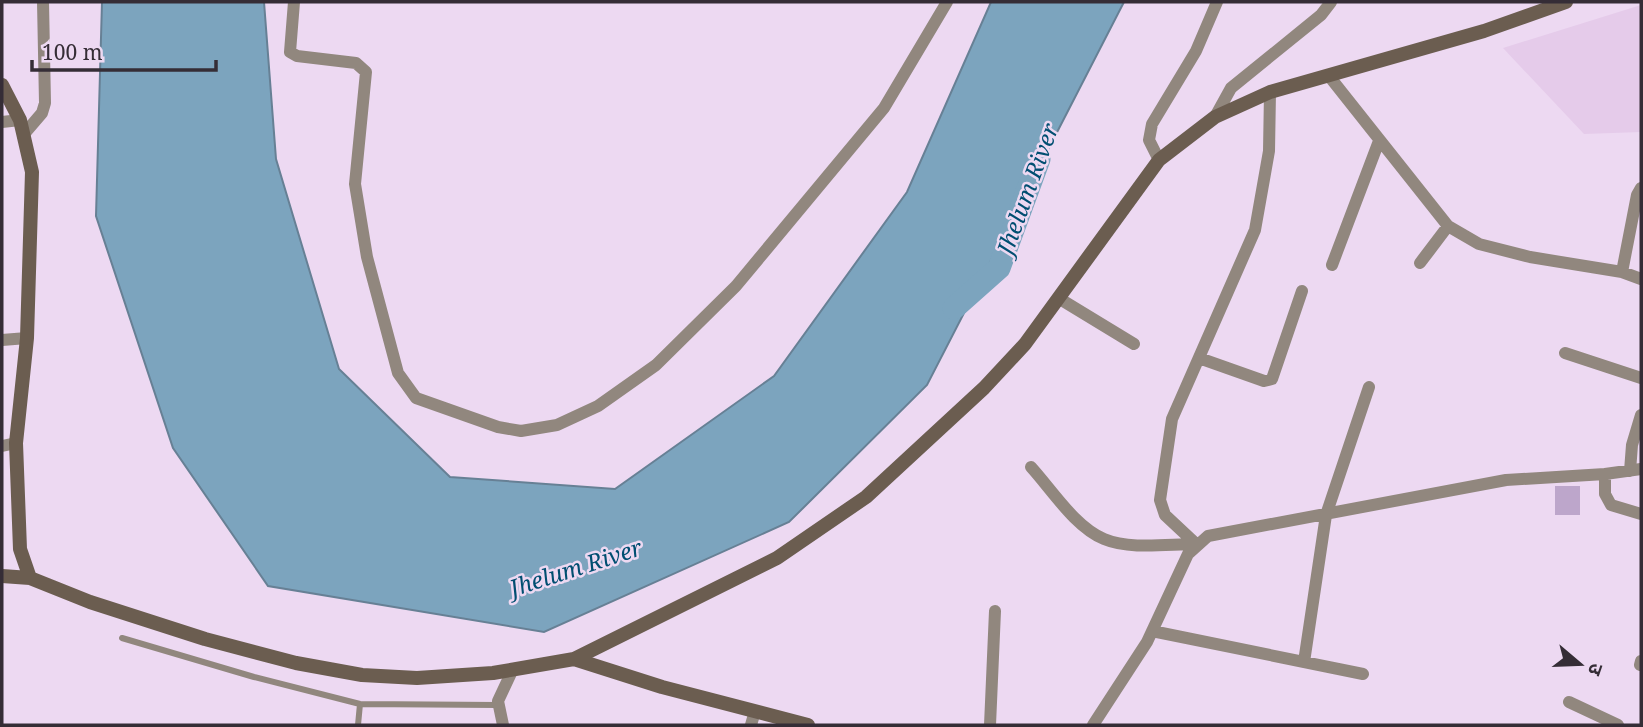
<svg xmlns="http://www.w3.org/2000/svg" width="1643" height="727" viewBox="0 0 1643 727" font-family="'Noto Serif','Noto Sans Devanagari',serif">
<rect width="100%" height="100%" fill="#edd9f2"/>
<path fill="#e5cbea" d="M1641 5V132L1584 134 1503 48Z"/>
<path fill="#7ca4be" stroke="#678095" stroke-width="2" d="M102 2H264L276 159 339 369 450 477 615 489 774 376 907 192 991 2H1124L927 385 789 522 544 632 268 586 173 448 96 216Z"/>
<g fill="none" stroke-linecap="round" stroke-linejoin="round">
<path stroke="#7ca4be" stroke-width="23" d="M954 308 999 268 1039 159"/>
</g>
<path fill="#bda6cb" d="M1555 486H1580V515H1555Z"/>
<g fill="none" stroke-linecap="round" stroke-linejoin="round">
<path stroke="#91877e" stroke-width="6" d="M122 638 254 677 360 704 497 705
M358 725 360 704"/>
<path stroke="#91877e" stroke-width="12" d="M294 2 290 52 297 56 356 63 366 72 355 184 367 257 398 373 416 398 498 427 521 431 557 425 598 406 656 365 736 286 884 108 947 2
M1329 76 1448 226 1479 244 1530 257 1622 272 1641 279
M1215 117 1231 88 1321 15 1331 2
M2 122 20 120
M24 134 42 113 45 103 43 2
M1159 160 1149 140 1152 124 1196 51 1217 2
M1420 263 1448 226
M1332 265 1379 141
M1622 272 1637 195 1641 188
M1060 299 1134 344
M2 340 27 338
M1565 353 1641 378
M1199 358 1264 381 1272 379 1302 291
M2 446 16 443
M1031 467C1052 490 1075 527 1104 539 1130 550 1168 544 1196 544
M1630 471 1632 445 1641 415
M1605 474 1641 469
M1196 544 1165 515 1160 500 1172 419 1255 230 1269 151 1270 92
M1152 631 1363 674
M1304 662 1326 515 1369 387
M1640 665 1641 661
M1569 702 1618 725
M503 725 498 701 513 669
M751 725 755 711
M990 725 995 611
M1093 725 1147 642 1188 554 1208 536 1506 480 1605 474V494L1611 505 1641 514"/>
<path stroke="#6b5d50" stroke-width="14" d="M2 85 20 120 32 172 27 338 16 443 20 549 30 578 90 602 205 639 296 663 362 675 417 678 493 673 574 659 777 558 866 497 984 388 1025 344 1159 160 1215 117 1270 92 1484 31 1566 2
M2 576 30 578
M574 659 662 687 808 725"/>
</g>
<g text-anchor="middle" stroke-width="5" stroke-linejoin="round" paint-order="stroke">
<g font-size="23" font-style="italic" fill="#004e71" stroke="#edd9f2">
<text transform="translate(1028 189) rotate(-70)" y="8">Jhelum River</text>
<text transform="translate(576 568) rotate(-18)" y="8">Jhelum River</text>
</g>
</g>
<rect width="1643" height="727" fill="none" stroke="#352d36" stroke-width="7"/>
<g transform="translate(1580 664) rotate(109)" stroke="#edd9f2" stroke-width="5" paint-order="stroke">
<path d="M0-5L12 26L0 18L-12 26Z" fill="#352d36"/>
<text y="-10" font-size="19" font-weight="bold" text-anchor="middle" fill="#352d36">उ</text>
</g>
<path d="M32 60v10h184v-10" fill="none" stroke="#352d36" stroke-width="3.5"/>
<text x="42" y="60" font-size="21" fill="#352d36" stroke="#edd9f2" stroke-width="5" paint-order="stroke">100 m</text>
</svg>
